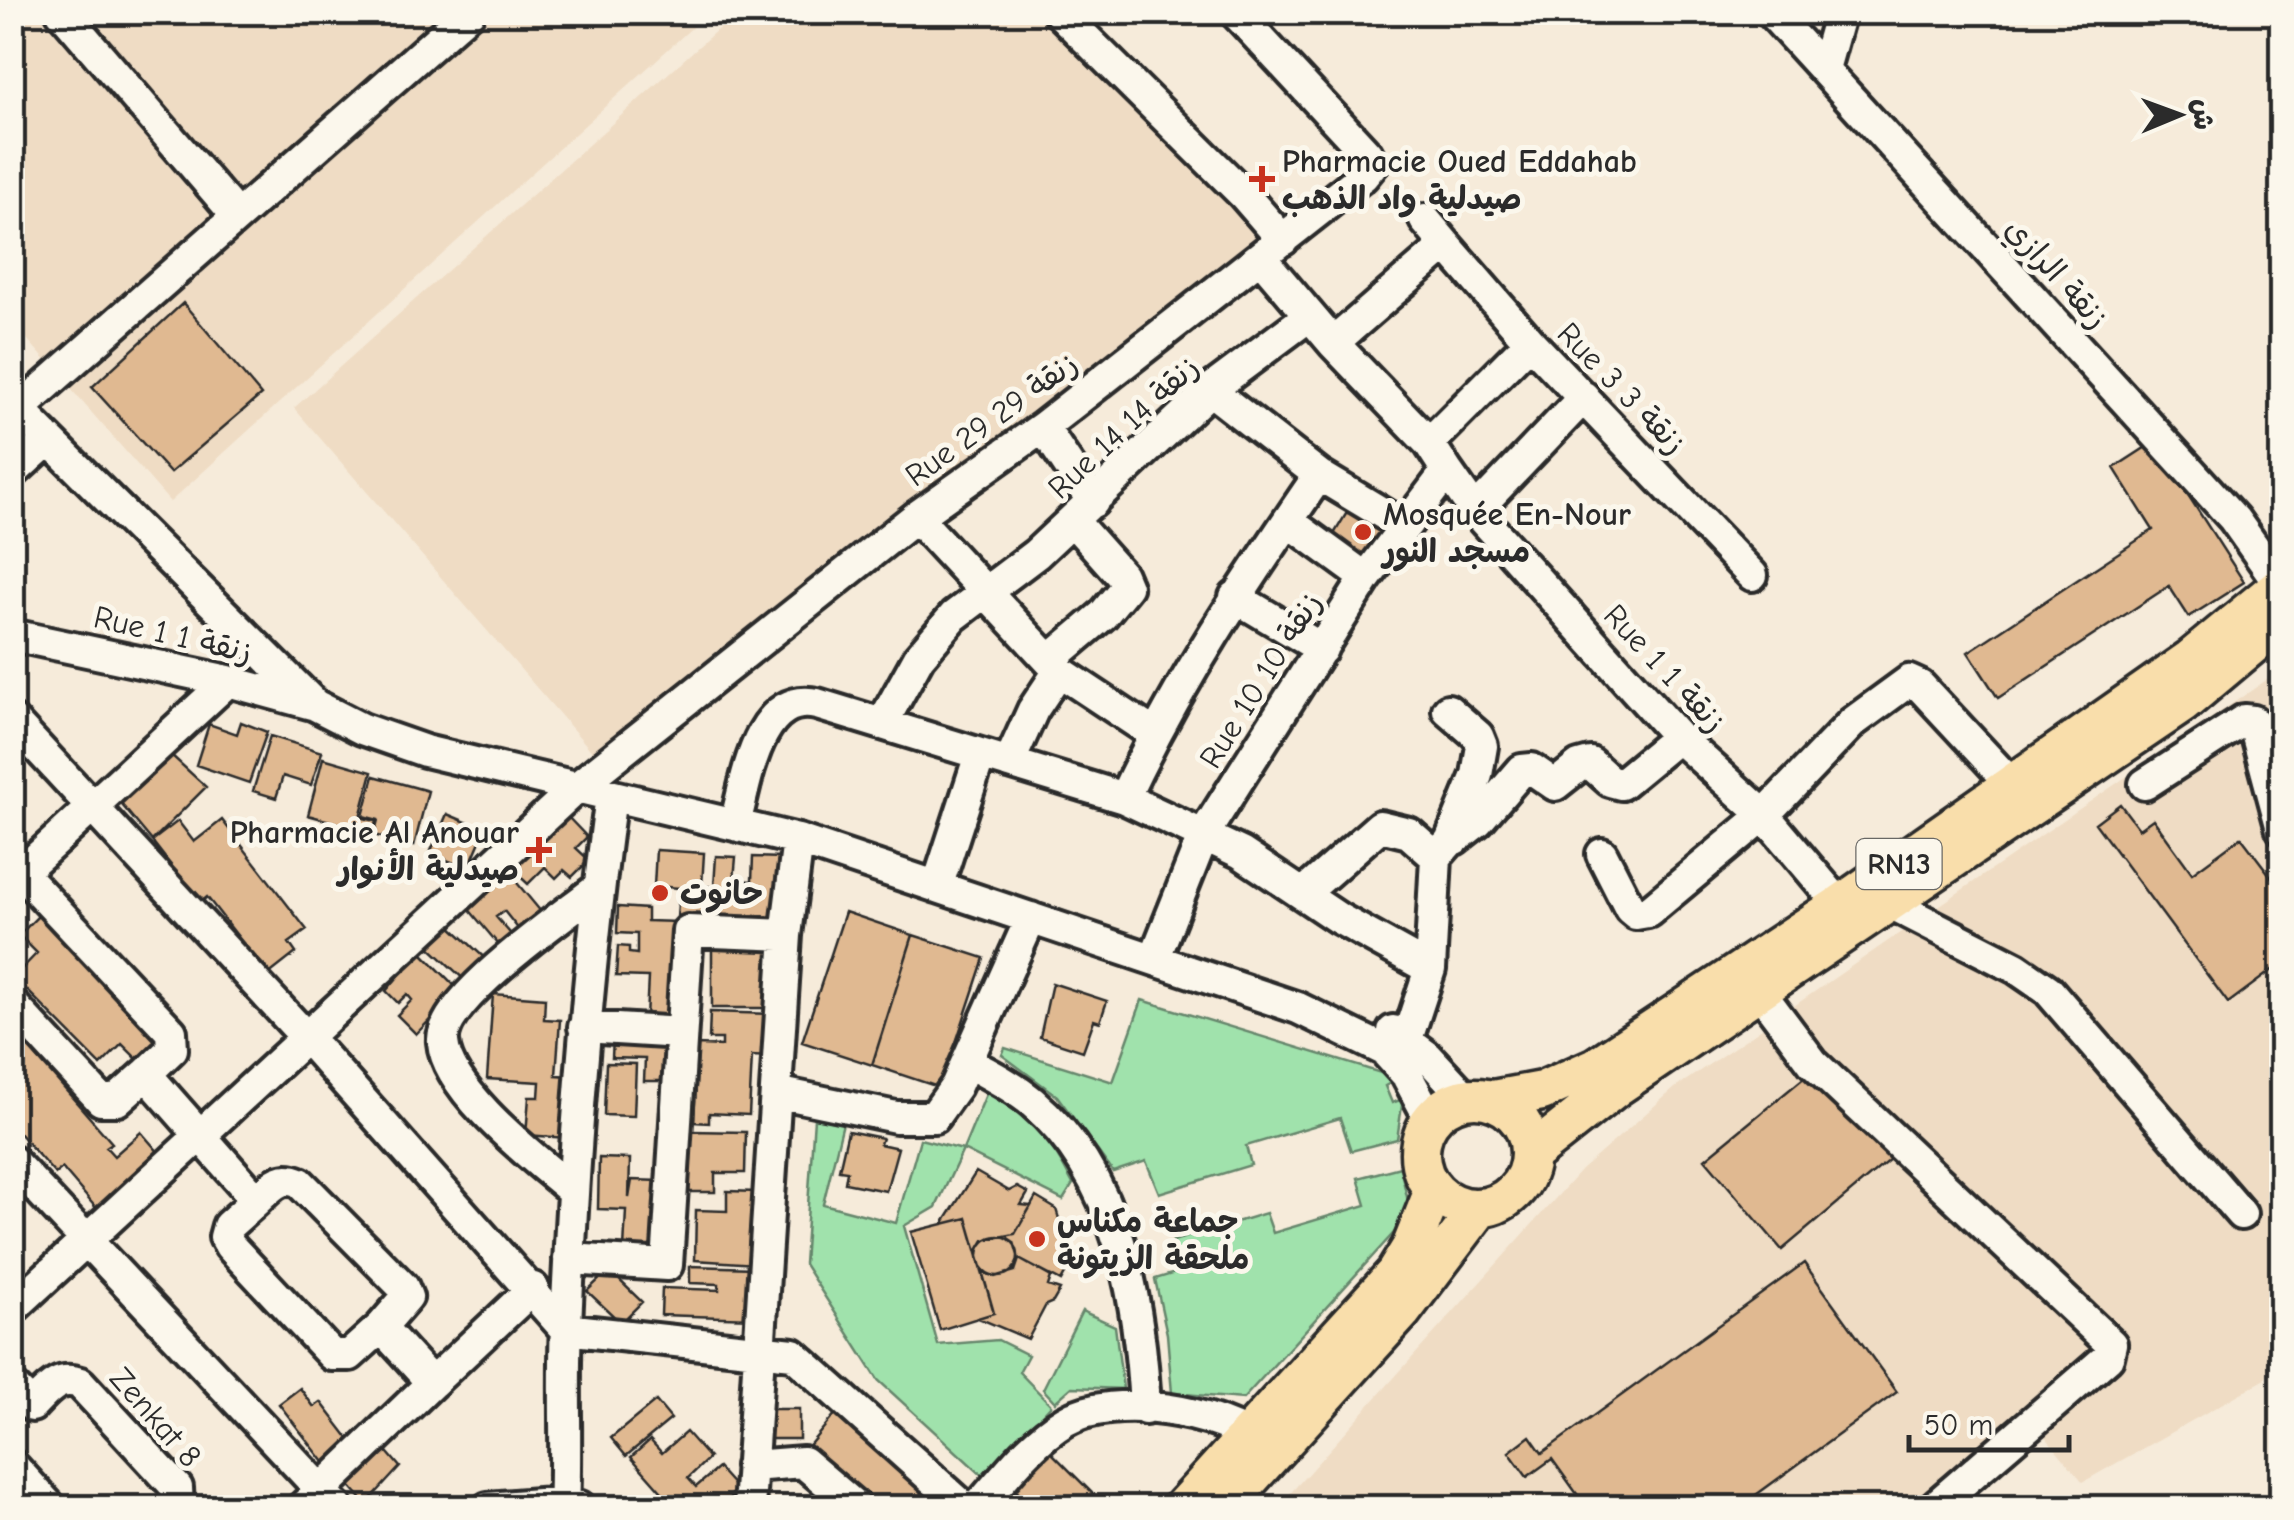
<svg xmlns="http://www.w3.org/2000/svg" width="2294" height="1520" viewBox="0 0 2294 1520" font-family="'Comic Neue','Playpen Sans Arabic',sans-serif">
<rect width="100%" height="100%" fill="#f6ebda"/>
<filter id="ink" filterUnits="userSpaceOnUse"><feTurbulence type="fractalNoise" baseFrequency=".01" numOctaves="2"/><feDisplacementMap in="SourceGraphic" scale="20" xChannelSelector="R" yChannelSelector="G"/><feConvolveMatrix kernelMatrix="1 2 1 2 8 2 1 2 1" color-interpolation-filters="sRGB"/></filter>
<g filter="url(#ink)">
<path fill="#efdcc4" d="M12 13H708L170 502 13 323Z
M736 13H1057L1274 239 595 755 294 408Z
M2281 670 2282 1355 2264 1380 2083 1482 2029 1417 1923 1507 1277 1508 1581 1170 1675 1088Z"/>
<path fill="#a0e2ac" stroke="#66866c" stroke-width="2.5" d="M1142 1000 1391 1076 1394 1081 1385 1086 1392 1103 1403 1099 1397 1139 1351 1151 1340 1118 1246 1146 1251 1165 1159 1193 1146 1161 1113 1172 1057 1096 1002 1055 1005 1048 1113 1082Z
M989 1087C1029 1107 1053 1145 1073 1184L1063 1200 963 1150 936 1207 904 1226 938 1345 998 1340 1028 1355 1019 1372 1051 1405 985 1478 878 1380 804 1264 814 1118 843 1123 823 1204 896 1223 920 1139 963 1150Z
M1400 1167 1411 1214 1243 1399 1172 1393 1167 1334 1155 1279 1182 1271 1173 1241 1266 1213 1273 1233 1366 1205 1358 1178Z
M1082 1311 1115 1326 1123 1389 1072 1387 1055 1402 1043 1389Z"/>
<path fill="#e0b991" stroke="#2b2b2b" stroke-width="2.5" d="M183 303 261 395 170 473 92 387Z
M2154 442 2244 582 2189 617 2169 586 1998 698 1968 652 2153 530 2114 468Z
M1355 499 1394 525 1369 563 1331 539Z
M241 722 267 732 249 783 196 765 209 724 237 734Z
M270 736 322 752 311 785 283 776 276 798 253 791Z
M170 754 206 787 152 841 117 799 144 769 151 775Z
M323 758 372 772 360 817 376 821 373 833 308 815Z
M374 776 428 791 414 846 374 835 378 820 363 816Z
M2120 804 2139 829 2153 819 2192 873 2241 837 2282 891V977L2275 968 2228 1003 2095 823Z
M447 814 471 824 467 834 481 839 468 869 430 853Z
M566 815 587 837 576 848 589 860 572 877 564 870 556 878 545 867 528 884 509 866Z
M222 820 307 930 289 943 296 953 268 975 207 897 200 903 152 841 178 821 194 842Z
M656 850 704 853 702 886 714 887 716 856 736 857 734 880 752 881 753 857 782 858 778 925 677 918 679 888 654 886Z
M508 872 542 913 520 931 504 911 496 917 516 940 504 951 467 907Z
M618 907 647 909V921L679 922 673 1019 646 1018 648 977 616 976 618 946 629 947V953L637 954V934L617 933Z
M845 912 913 935 872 1065 802 1042Z
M39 915 165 1043 143 1065 122 1044 101 1065 14 977 37 953 19 935Z
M448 924 490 963 470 985 427 945Z
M913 935 984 958 941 1088 872 1065Z
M712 947H775V1008H712Z
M420 951 459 990 416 1034 397 1015 412 1000 407 994 398 1003 386 991Z
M1052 983 1107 1001 1100 1022 1094 1020 1083 1051 1040 1037Z
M493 994 545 998 544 1019 560 1020 556 1075 571 1076 567 1138 526 1135 529 1097H539L540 1082 487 1079Z
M710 1012 771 1014 770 1057 752 1056 749 1115 709 1113V1123L694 1122 698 1045 722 1046V1039H709Z
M12 1029 112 1143 106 1147 114 1156 141 1132 160 1154 97 1209 62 1168 55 1174 12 1125Z
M613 1037 670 1038 669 1081H644L645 1059 612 1058Z
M606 1063 636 1064 634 1116 604 1115Z
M1811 1072 1896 1154 1782 1250 1705 1159Z
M690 1131 746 1132 745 1173H715V1192H689Z
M848 1131 882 1138 880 1144 898 1148 886 1191 845 1183 847 1171 839 1170Z
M599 1158 630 1159 629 1198 632 1180 661 1181 658 1250 624 1249 626 1210 598 1209Z
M976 1172 1009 1191 1017 1187 1028 1193 1021 1205 1031 1206 1015 1234 984 1240 977 1252 967 1218 943 1224Z
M727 1191 758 1192 756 1264 695 1260 696 1210 727 1211Z
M1036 1197 1056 1209 1072 1261 1061 1281 1019 1259 1014 1242 1005 1236 1015 1234Z
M967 1218 994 1313 940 1330 911 1232Z
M978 1256a20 20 0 1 1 40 0a20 20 0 1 1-40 0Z
M1019 1259 1051 1277 1048 1286 1060 1290 1053 1302 1046 1305 1028 1339 978 1318 994 1313 982 1272 995 1277 1015 1271Z
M1804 1263 1897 1392 1738 1508H1587L1552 1459 1527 1477 1509 1452 1530 1436 1542 1453Z
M690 1266 754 1268 753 1318 661 1315 662 1288 719 1290V1284L690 1283Z
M609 1270 642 1302 621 1323 587 1291Z
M300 1388 314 1407 321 1402 354 1445 327 1466 279 1404Z
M656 1401 671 1419 626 1456 611 1438Z
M841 1407 934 1485 916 1508H869L807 1448Z
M770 1409H799V1439H770Z
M686 1432 709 1458 688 1478 696 1487 718 1468 737 1489 721 1508H676L631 1457 650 1440 662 1453Z
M382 1446 400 1467 366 1504 345 1480Z
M1049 1450 1107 1508H1035L1014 1489Z
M1014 1489 1035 1508H998Z"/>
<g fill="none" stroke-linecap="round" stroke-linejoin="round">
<g stroke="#2b2b2b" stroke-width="38">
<path id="minor" d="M62 12 237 216
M1059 12 1243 194 1283 240
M1771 12 2234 519 2282 587
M1824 69 1840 12
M1446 245 1530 342 1752 575
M1333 343 1446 245 1425 220
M1210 390 1319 475 1402 525
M12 403 315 705 362 729 425 751 798 840 1298 1008 1384 1050 1406 1074 1430 1119
M18 410 469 12
M1043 427 1093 502
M1429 443 1530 342
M1447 471 1475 511 1678 737 1764 815 1840 905
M12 473 48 440
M1475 511 1584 397
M916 517 1059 671 1154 734
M1288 521 1366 578
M1235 597 1322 649
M12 635 228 681 312 704
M1051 659 1103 615 1126 587 1121 575 1073 521
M12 720 305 1036 565 1329 793 1354 965 1508
M882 724 919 657 954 616 1036 554 1210 390 1309 316
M1009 763 1033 710 1059 671
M2145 784 2244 720 2253 721 2282 829
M1124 798C1178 682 1247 580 1319 475
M735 824C746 784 757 691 817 704L1124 798 1241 853 1338 918 1430 969
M1455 839 1478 821 1522 770 1532 769 1555 785 1579 766 1590 763 1610 781 1621 784 1678 737
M1602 854 1630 909 1636 914 1648 912 1764 815 1853 722 1909 681 1920 686 2012 785
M12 863 171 1032 172 1049 146 1074 257 1200 228 1226 225 1237 230 1246 332 1355H350L381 1327 432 1383 302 1508
M12 881 228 681
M937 887 980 755
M1303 894 1380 826 1409 833 1436 857
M1889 903 2016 968 2048 990 2241 1214
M1155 957 1204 834 1366 578 1447 471 1429 443 1333 343 1261 258
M1745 972 1813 1063 2111 1344 2108 1357 1933 1508
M12 1004 101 1100H117L146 1074
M584 1027 681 1033
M1393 1031 1427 1056 1466 1098
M1407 1039 1430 969 1436 857 1450 841 1477 775 1482 746 1478 736 1448 710
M967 1062C989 1074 1013 1086 1032 1102 1119 1176 1140 1301 1145 1409
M776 1092 896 1117H934L956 1086 1031 918
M12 1161 338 1508
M573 1191C537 1160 447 1092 443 1042 439 1000 565 915 598 888
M257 1200C271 1187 280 1174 300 1183L403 1287 407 1297 381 1327
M569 1259 667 1265 688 931 786 935
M12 1309 576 788 916 517 1043 427 1363 176 1372 165 1367 154 1235 12
M432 1383 533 1288
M12 1386 32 1406C47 1391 57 1375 80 1383L177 1488 178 1508
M12 1465 51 1508
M751 1466 803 1462 857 1508
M488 1508 564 1502 580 1507
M564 1508C567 1447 563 1386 566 1325 574 1148 587 972 611 796
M749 1508 786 935 798 840
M977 1508C1004 1478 1030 1442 1065 1421 1114 1392 1220 1411 1263 1445"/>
</g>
<g stroke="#2b2b2b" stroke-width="45">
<path id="major" d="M1420 1153a55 55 0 1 1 110 0a55 55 0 1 1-110 0Z
M1493 1100 1542 1091 1596 1067 1840 905 2191 659 2282 584
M1530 1155 1616 1087 2183 703 2282 620
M1182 1508 1395 1274 1411 1248 1434 1190
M1223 1508 1402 1311 1480 1208"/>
</g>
<use href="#minor" stroke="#fbf7ec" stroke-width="30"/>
<use href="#major" stroke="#f9deab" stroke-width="38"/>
</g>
</g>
<g fill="#c8321e" stroke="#fbf7ec" stroke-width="4">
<path d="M1257 164h10v10h10v10h-10v10h-10v-10h-10v-10h10z"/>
<circle cx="1363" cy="532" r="10"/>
<path d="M534 835h10v10h10v10h-10v10h-10v-10h-10v-10h10z"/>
<circle cx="660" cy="893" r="10"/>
<circle cx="1037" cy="1239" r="10"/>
</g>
<g text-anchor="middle" stroke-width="10" stroke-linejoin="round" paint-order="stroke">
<rect fill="#fbf7ec" stroke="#696865" stroke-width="2.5" x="1856.5" y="839" width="85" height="50" rx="8"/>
<g font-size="30" font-weight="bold" fill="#2b2b2b">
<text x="1899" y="874">RN13</text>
</g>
<g font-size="32" font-weight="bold" fill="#2b2b2b" stroke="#fbf7ec" text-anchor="start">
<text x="1282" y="172">Pharmacie Oued Eddahab<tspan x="1282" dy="37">صيدلية واد الذهب</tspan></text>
<text x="1383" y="525">Mosquée En-Nour<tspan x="1383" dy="37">مسجد النور</tspan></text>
<text x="519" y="843" text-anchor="end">Pharmacie Al Anouar<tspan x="519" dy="37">صيدلية الأنوار</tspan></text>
<text x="680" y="904">حانوت</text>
<text x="1057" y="1232">جماعة مكناس<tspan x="1057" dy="37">ملحقة الزيتونة</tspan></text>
</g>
<g font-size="32" fill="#2b2b2b" stroke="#fbf7ec">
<text transform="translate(2057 273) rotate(48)" y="11">زنقة الرازي</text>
<text transform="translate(1622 388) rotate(46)" y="11">Rue 3 زنقة 3</text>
<text transform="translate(991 419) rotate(-36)" y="11">Rue 29 زنقة 29</text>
<text transform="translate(1123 427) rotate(-43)" y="11">Rue 14 زنقة 14</text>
<text transform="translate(173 634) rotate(13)" y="11">Rue 1 زنقة 1</text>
<text transform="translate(1665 668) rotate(47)" y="11">Rue 1 زنقة 1</text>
<text transform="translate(1260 680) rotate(-58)" y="11">Rue 10 زنقة 10</text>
<text transform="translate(156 1417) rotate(49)" y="11">Zenkat 8</text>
</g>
</g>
<rect width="2294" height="1520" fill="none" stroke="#fbf7ec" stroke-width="50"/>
<rect x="25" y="25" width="2244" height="1470" fill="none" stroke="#2b2b2b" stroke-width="4" filter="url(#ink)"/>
<g transform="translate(2179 115) rotate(89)" stroke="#fbf7ec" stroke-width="8" paint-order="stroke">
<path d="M0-8L18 38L0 25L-18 38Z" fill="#2b2b2b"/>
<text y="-15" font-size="28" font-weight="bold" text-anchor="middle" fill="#2b2b2b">ش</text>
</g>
<path d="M1909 1435v15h160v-15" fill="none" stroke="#2b2b2b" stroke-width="5"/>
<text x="1924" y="1435" font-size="30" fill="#2b2b2b" stroke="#fbf7ec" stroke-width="8" paint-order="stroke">50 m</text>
</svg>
